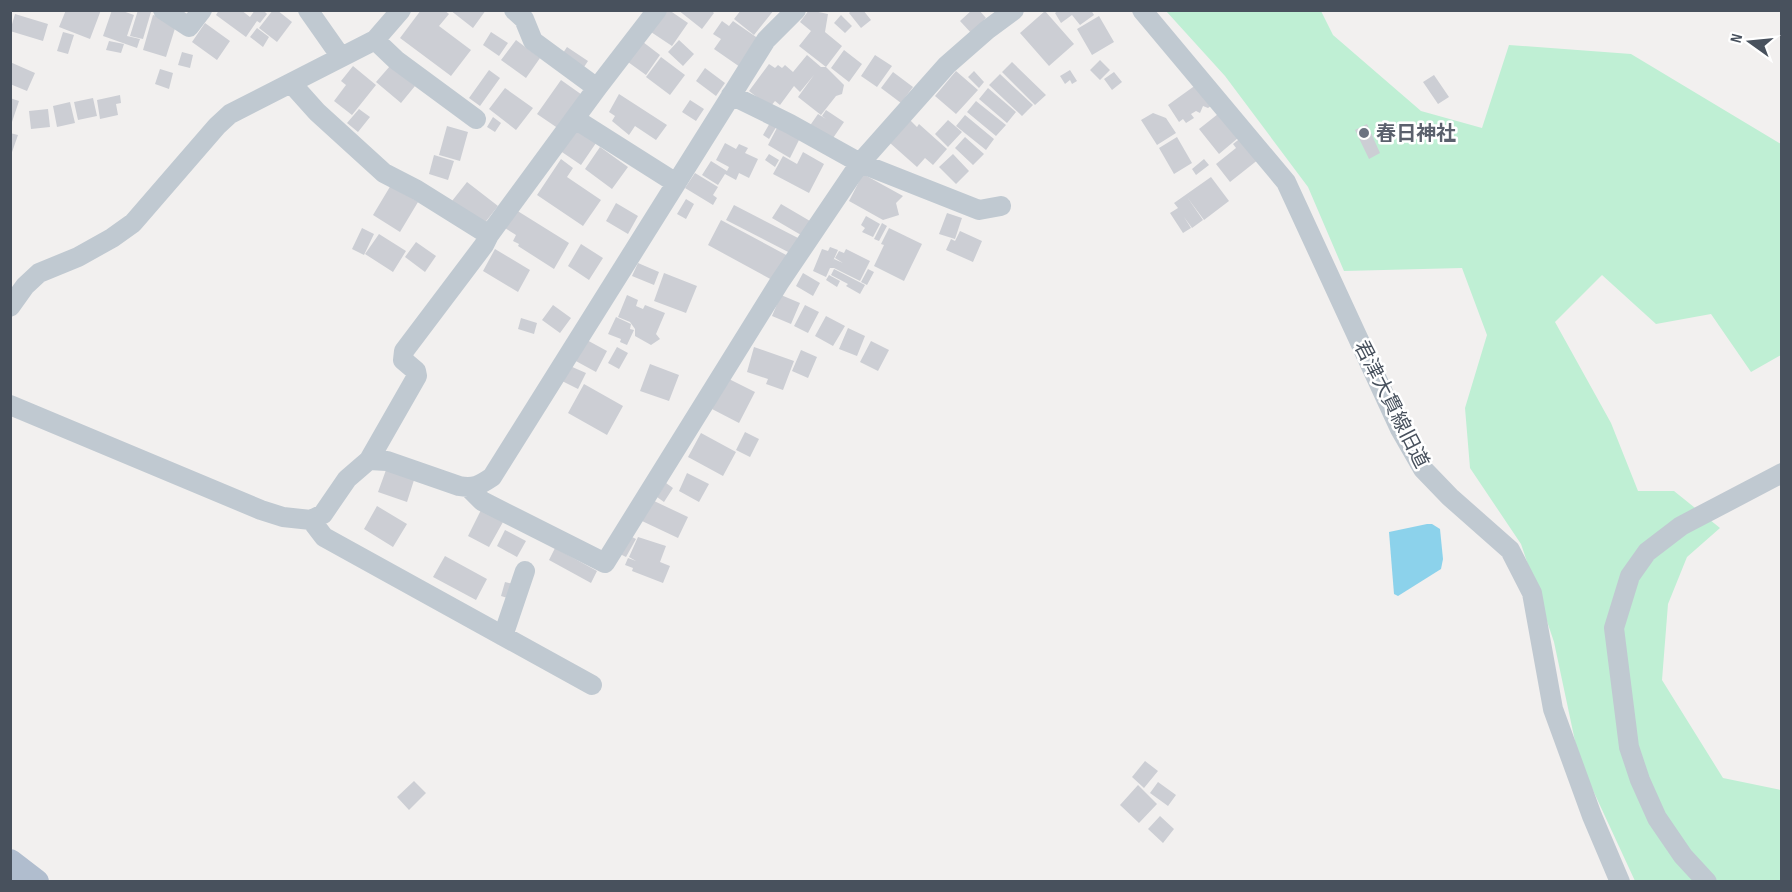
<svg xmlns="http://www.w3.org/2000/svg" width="1792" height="892" viewBox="0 0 1792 892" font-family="'Sofia Sans Condensed','Noto Sans JP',sans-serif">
<rect width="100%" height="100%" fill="#f2f0ef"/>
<path fill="#bfefd4" d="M1166 11H1321L1333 35 1421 111 1482 128 1509 45 1631 54 1781 144V355L1751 372 1711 314 1656 324 1602 275 1555 322 1611 423 1638 491H1674L1720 528 1687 557 1668 604 1662 680 1723 778 1781 790V881H1635L1579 760 1554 642 1521 544 1470 468 1465 408 1487 335 1462 268 1344 271 1308 187 1225 76Z"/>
<path fill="#8cd2eb" d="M1427 524H1432L1440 529 1443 559 1441 569 1398 596 1394 594 1389 532Z"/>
<path fill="#ccced4" d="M66 10H101L90 39 59 27Z
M112 10H120L134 15 127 36 140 39 137 48 103 36Z
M138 10 151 12 143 39 130 36Z
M219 10H241L250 17 255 10H263L267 14 260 23 257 21 246 37 216 15Z
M273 10H277L292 22 277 42 259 28Z
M421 10H444L449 14 439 26 471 50 451 76 400 38Z
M450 10H486L473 28Z
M666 10H669L688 23 672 46 651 32Z
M678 10H711L714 13 702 29Z
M741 10H774L754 35 734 19Z
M809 10 828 14 825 32 842 46 826 67 799 46 811 31 800 22Z
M852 10H863L871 20 861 28 849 13Z
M972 10H979L986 18 984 20 986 23 973 35 960 21Z
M1059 10H1091L1094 15 1080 25 1072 15 1061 23 1055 13Z
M1045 11 1074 44 1049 66 1020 33Z
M15 14 48 24 43 41 10 31Z
M153 15 177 22 166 57 143 50Z
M841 15 852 26 845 33 834 23Z
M1099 16 1114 42 1092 55 1077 29Z
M722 21 729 26 733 21 759 39 740 67 714 49 721 39 713 34Z
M205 23 230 41 217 60 192 42Z
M257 28 269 37 263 47 250 37Z
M63 32 74 35 68 54 57 51Z
M491 32 508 43 499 56 483 45Z
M516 40 540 58 526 78 501 60Z
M679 40 694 54 683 66 668 52Z
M109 41 124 44 121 53 106 50Z
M643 42 660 55 646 75 628 62Z
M567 47 588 61 580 73 559 59Z
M844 50 862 64 849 82 831 68Z
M182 52 193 55 190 68 178 65Z
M807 55 821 67H826L844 85 842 94 836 96 821 115 798 97 814 75 800 92 794 86 780 105 775 101 770 107 749 91 769 64 775 68 778 65 782 68 785 65 793 72Z
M875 55 892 66 877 87 861 76Z
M661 57 685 75 670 95 646 77Z
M1100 60 1110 70 1100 80 1090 70Z
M10 62 35 73 27 91 10 84Z
M1012 62 1046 95 1035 105 1002 72Z
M353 66 376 85 352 115 334 101 346 85 341 81Z
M390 66 415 86 401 103 376 82Z
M705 68 725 83 716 96 696 81Z
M160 69 173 73 169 89 155 84Z
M489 70 500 78 480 106 469 98Z
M1070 70 1077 81 1072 84 1070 80 1065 84 1060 76Z
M956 71 978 90 956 114 935 96Z
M974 71 984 82 979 88 968 77Z
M893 72 913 87 901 103 881 88Z
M1114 72 1122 82 1112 90 1104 79Z
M1000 74 1033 105 1022 116 989 85Z
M1434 75 1449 97 1438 104 1423 82Z
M561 80 585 97 562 131 537 114Z
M1200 82 1215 103 1208 108 1203 106 1200 113 1196 111 1191 114 1194 118 1186 123 1183 119 1179 122 1168 105Z
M505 88 533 108 516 130 489 109Z
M988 88 1016 112 1007 123 979 99Z
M619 94 667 125 656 140 635 126 629 135 612 121 615 116 609 112Z
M120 95 121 103 116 104 118 115 100 119 97 100Z
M10 98 19 101 11 125H10Z
M93 98 97 116 78 120 74 102Z
M690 100 704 109 696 121 682 112Z
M976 101 1006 125 996 136 967 112Z
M70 102 75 123 57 127 53 106Z
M48 109 50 127 31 129 29 111Z
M359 109 370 117 358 132 347 123Z
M826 110 844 122 831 141 809 127 818 114 826 119 822 116Z
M1153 113 1166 118 1176 133 1157 145 1141 120Z
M1218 114 1238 138 1219 154 1199 129Z
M965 115 994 139 986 150 956 126Z
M493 117 501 123 495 132 487 127Z
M910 120 917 127 919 124 947 149 933 165 925 158 917 167 890 143Z
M948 120 962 132 948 147 935 134Z
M771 121 778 124 769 139 763 135Z
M779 124 801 136 790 158 768 145Z
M1367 124 1380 153 1369 159 1355 130Z
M447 126 468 132 460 161 439 155Z
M574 128 596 143 581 165 559 150Z
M10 133 18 135 11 155H10Z
M965 137 984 154 973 165 955 148Z
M1177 137 1192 163 1174 174 1159 148Z
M1242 137 1259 159 1230 182 1216 164 1236 148 1233 144Z
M725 143 736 149 739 144 748 148 745 153 758 159 749 178 739 173 736 180 725 174 718 185 702 175 711 161 727 171 729 167 716 160Z
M600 147 628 167 612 189 585 169Z
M803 152 824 164 809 193 773 174 783 156 797 164Z
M769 154 779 160 775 167 765 160Z
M953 154 969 171 956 184 939 167Z
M434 155 454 161 448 180 429 174Z
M561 159 573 168 567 177 601 200 583 226 537 195Z
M1204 159 1209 165 1196 175 1192 169Z
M695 173 718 187 713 195 717 198 713 205 685 188Z
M863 174 903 196 896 203 899 215 883 220 849 201Z
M1211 177 1229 201 1204 220 1187 197 1203 220 1192 228 1184 217 1191 228 1183 233 1170 213 1178 208 1174 203Z
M467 182 498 206 483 225 452 201Z
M391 185 418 202 400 232 373 215Z
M686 199 694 204 686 219 677 214Z
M616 203 638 216 628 234 606 221Z
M781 204 810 221 801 235 772 218Z
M734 205 800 239 792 254 726 220Z
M516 210 569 243 554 269 518 246 519 244 513 241 516 235 505 228Z
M947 213 962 218 955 239 939 234Z
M866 216 880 224 873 237 862 232 865 228 861 225Z
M721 220 788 256 774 281 708 245Z
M882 223 887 226 879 241 874 239Z
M362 228 374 234 364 255 352 249Z
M889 228 922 244 904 281 874 266 884 245 881 244Z
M960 231 982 241 973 262 946 250 951 239 955 241Z
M379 234 406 251 393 272 365 254Z
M416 242 436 256 425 272 405 257Z
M581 244 603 258 589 280 568 266Z
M830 247 838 250 833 261 834 259 843 263 835 258 839 251 844 253 846 249 870 261 860 281 834 268H830L826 277 813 271 822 249 828 251Z
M495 249 530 270 518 292 483 271Z
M638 263 659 272 654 285 632 276Z
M834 269 865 285 860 294 846 286 848 284 831 275Z
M868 269 874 272 867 285 861 282Z
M664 273 697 286 686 313 654 301Z
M803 273 820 283 813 296 796 286Z
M829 275 840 281 837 287 826 280Z
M627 295 638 300 636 306 643 309 645 305 665 313 656 334 660 339 651 345 635 336V329L630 322 618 317Z
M781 295 800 303 791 324 772 316Z
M553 305 571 318 560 333 542 320Z
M805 305 819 312 808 333 794 326Z
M826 316 845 326 833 346 815 336Z
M616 317 631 324 630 329 634 330 627 345 620 342 621 339 608 334Z
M521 318 537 323 534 334 518 329Z
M848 328 865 336 857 356 839 349Z
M585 339 607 351 596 372 574 360Z
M871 341 889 350 878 371 860 362Z
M617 347 628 353 619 369 608 363Z
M754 347 794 361 783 390 766 384 768 379 747 372Z
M801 350 817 357 808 378 792 371Z
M650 364 679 375 669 401 640 391Z
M570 366 586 373 578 389 562 381Z
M727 378 755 392 739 423 712 409Z
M584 384 623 406 607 435 568 413Z
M745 432 759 439 750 457 736 450Z
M701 433 736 452 723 476 688 457Z
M386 470 414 480 407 502 378 492Z
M687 473 709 484 699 502 679 491Z
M666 483 673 488 664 502 657 497Z
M652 500 688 517 678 538 642 521Z
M377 506 407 524 393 547 364 529Z
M481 510 503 522 489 547 468 536Z
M505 530 526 541 517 557 497 546Z
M628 535 636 539 626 557 618 553Z
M638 537 666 546 660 562 670 566 663 583 632 571 633 568 625 565 628 558 636 561 629 557Z
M555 548 597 571 591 583 549 560Z
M445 556 487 579 476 600 433 577Z
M505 582 518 585 514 600 501 596Z
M1145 761 1158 771 1144 788 1132 777Z
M414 781 426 793 409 810 397 797Z
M1158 782 1176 795 1168 806 1150 793Z
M1138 785 1157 804 1139 823 1120 805Z
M1160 816 1174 829 1163 843 1148 829Z"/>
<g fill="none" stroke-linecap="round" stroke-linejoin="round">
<path stroke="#c0c9d1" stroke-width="20" d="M163 10 189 27 202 10
M308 10 341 57
M514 10 524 19 533 41 597 88
M1142 10 1286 182 1400 429 1423 469 1450 497 1510 550 1532 593 1553 709 1592 816 1620 882
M375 40 396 60 476 119
M291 83 317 112 384 173 417 190 489 235
M731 95 790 124 860 163 979 210 1001 206
M575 119 676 183
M10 307 25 286 39 273 78 257 112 238 133 223 217 126 230 114 375 40 401 10
M10 405 261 510 283 517 311 520 323 514 347 479 369 460 387 461 459 486C474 489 480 485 492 477L766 40 796 10
M369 460 417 376 416 371 403 360 404 351 484 245 489 235 597 88 657 10
M469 488 482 501 605 563 779 283 860 163 947 65 987 30 1014 10
M311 520 324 537 592 685
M503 636 525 571
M1707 882 1683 856 1657 818 1640 780 1629 747 1614 628 1630 576 1647 552 1681 526 1782 473"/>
<path stroke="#b0bdce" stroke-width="26" d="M10 862 36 882"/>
</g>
<circle fill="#6b7280" stroke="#fff" stroke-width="2" cx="1364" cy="133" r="6"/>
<g text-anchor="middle" stroke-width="5" stroke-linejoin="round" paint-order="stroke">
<g font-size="20" font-weight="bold" fill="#5b616d" stroke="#fff" text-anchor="start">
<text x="1376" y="140">春日神社</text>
</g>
<g font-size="20" fill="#48515d" stroke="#fff">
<text transform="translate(1392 404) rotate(63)" y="7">君津大貫線旧道</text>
</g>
</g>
<rect width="1792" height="892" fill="none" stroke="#48515d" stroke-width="24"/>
<g transform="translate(1750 42) rotate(285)" stroke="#ffffff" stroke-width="4.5" paint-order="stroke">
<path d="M0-4.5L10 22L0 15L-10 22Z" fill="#48515d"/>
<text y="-9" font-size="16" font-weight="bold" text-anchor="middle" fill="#48515d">N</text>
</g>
</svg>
